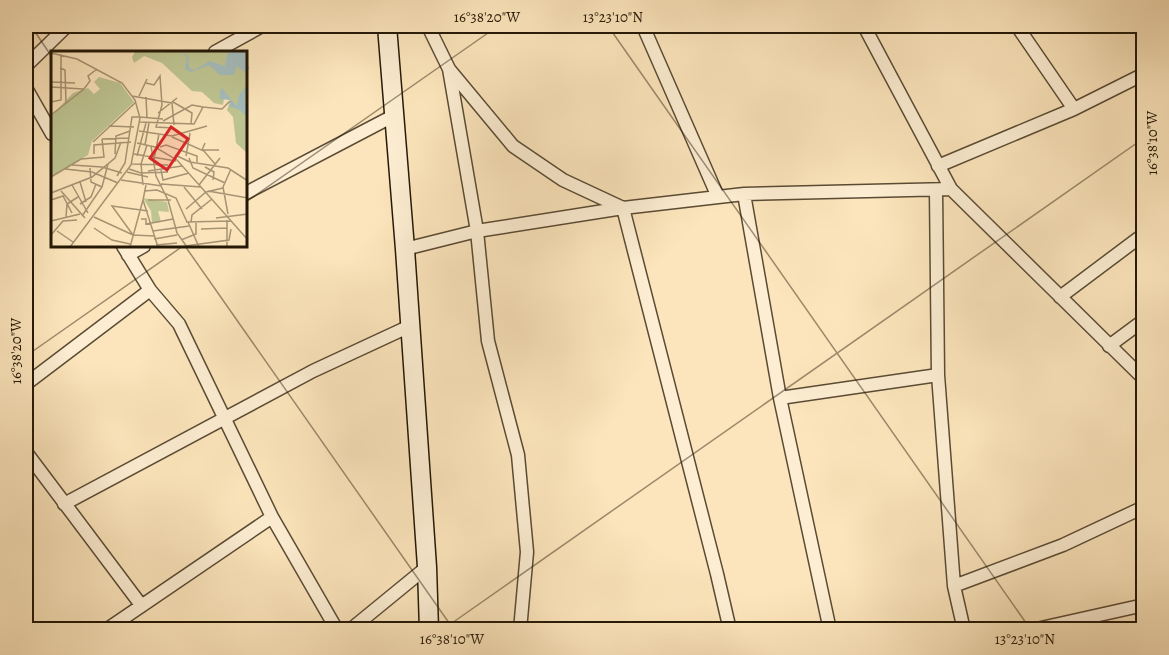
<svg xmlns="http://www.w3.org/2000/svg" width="1169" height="655" viewBox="0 0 1169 655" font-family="Alegreya,serif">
<rect width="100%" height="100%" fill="#fce5bc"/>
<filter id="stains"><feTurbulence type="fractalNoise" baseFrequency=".00333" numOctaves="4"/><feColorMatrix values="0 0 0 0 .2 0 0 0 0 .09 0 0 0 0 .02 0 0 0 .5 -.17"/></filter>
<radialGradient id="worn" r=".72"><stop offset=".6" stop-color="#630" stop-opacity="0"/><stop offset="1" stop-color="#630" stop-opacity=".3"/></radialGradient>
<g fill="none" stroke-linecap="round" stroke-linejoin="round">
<g stroke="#5a4b34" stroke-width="15">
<path id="street" d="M428 26 449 69 477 231 488 341 518 455 527 552 520 630
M643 26 718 197
M864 26 951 189 1144 379
M1017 26 1074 109
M215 52 262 26
M26 66 67 26
M449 69 513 146 563 180 623 208 717 574 730 630
M26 88 52 134
M938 166 1074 109 1144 74
M936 190 938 375 954 586 964 630
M246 193 395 115
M744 194 780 398 830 630
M123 246 150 290 179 324 272 517 337 630
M405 249 477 231 623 208 744 194 951 189
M128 255 144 246
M1060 297 1144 234
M1109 346 1144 320
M26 384 150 290
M780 398 938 375
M26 452 141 605
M64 504 313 371 410 326
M954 586 1063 545 1144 507
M106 630 272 517
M350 630 427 567
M1032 630 1144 605"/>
</g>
<g stroke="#241806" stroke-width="21">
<path id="secondary" d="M387 26 405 249 427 567 429 630"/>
</g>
<use href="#street" stroke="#fdeed3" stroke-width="12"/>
<use href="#secondary" stroke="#fdeed3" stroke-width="18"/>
</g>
<path fill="none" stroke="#241806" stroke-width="1.5" stroke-opacity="0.45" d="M31 26 52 57M608 26 1031 630M246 202 498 26M185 246 454 630M26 356 183 246M442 630 1144 138"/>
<g transform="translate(51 51)">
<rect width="196" height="196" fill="#fce5bc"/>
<path d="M84 1H196V102L185 92 182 66 176 59 180 48 173 47 172 54 163 52 151 41 141 40 111 12 93 5 83 12 81 6ZM48 26 69 32 83 51 41 90 37 104 0 126V65L22 42 37 37 43 43 49 38 43 31ZM92 147 116 151 118 161 107 160 110 171 101 172 100 160Z" fill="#bec592"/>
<path d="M131 1 137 5 138 17 143 19 159 10 174 15 177 1H196V23L186 15 183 24H169L158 14 140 21 134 18 136 7ZM196 34 194 50 196 66 186 56H178L179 49 169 48V40L171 37 186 56 188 44Z" fill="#a4bcbc"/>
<path fill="none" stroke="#a4bcbc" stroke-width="3" d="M188 1 197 18M180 54 197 60"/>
<path fill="none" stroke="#a69373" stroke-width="1.5" d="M0 2 26 8 71 32 84 49 89 67 80 114 19 196M9 17 14 19 15 52M0 31 24 32M95 32 103 34 109 25 111 54 105 76 122 77M0 36 32 38M81 45 121 52M88 45 96 28M95 46 96 67M0 51 10 49V3M122 51 141 62 140 73M121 52 123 74M107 62 126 47M0 64 33 38 39 30 37 25 46 18M89 66 112 68M112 70 141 54 152 56M89 71 143 73 152 56 171 58 179 50M58 75 83 76M88 80 121 85 156 75M121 86 153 100 164 113M51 88 78 87M42 91 85 51M86 92 104 96 126 109 197 189M154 92 151 99H168M94 94 98 72M100 95 105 125 117 149 126 182 136 196M109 96 115 94 146 105V111M43 103V94L80 91M64 103 65 85 79 80M83 103 125 110M124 104 139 111 177 117 197 130M86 105 95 72M135 105 139 82M138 107 142 117 174 132M103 108 108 83M81 113 117 114M21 114 51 116 71 122M154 116 163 121 162 129M39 117 40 131 51 136M14 118 41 121 67 132M78 118 90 122 117 121M110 119 112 129 138 122M97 120 131 115M76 121 97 126M66 125 74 112 81 66H89M0 126 30 108 53 106 51 88M70 129 111 135M29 131 35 151M110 133 150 136M21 134 37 162M92 134 90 113 96 94M95 134 92 149 107 196M148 134 169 107M133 136 151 158M10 140 34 167M93 140 106 139 125 147 136 171M157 140 197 147M0 142 41 126 64 107 70 91M0 149 12 145 21 162M97 149H120M29 153 40 146 45 133M135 158 155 141 172 137M177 163 172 136 180 118M31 165 51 136 57 113M15 166 16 153 27 146M43 166 82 184 103 185M165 167 197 163M90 168H95V173L122 168M176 169V196M0 170 29 163M135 171 180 170M137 171 148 196M140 171 141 164 161 148M43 177 61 189 79 193M150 178 176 177M6 180 22 191M102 180 138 175M0 184 12 170 26 169M82 184 61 155 97 160M103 188 126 184M130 189 145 183V172M105 194 126 192M79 196 92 149M127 196 178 189 180 178"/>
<path fill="#d62828" fill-opacity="0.15" stroke="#d62828" stroke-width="3" d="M120 76 137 88 116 119 99 107Z"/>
<rect width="196" height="196" fill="none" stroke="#241806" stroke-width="3"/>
</g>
<rect width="1169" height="655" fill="none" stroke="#fce5bc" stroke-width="66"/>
<rect x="33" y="33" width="1103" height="589" fill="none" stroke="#241806" stroke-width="2"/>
<g font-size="15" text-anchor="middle" fill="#241806">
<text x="487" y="22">16°38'20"W</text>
<text x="613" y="22">13°23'10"N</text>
<text transform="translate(1152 143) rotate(-90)" y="5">16°38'10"W</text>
<text transform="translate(16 351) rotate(-90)" y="5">16°38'20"W</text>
<text x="452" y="644">16°38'10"W</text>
<text x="1025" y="644">13°23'10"N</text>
</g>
<rect width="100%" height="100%" filter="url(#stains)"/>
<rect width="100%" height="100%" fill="url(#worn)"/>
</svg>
